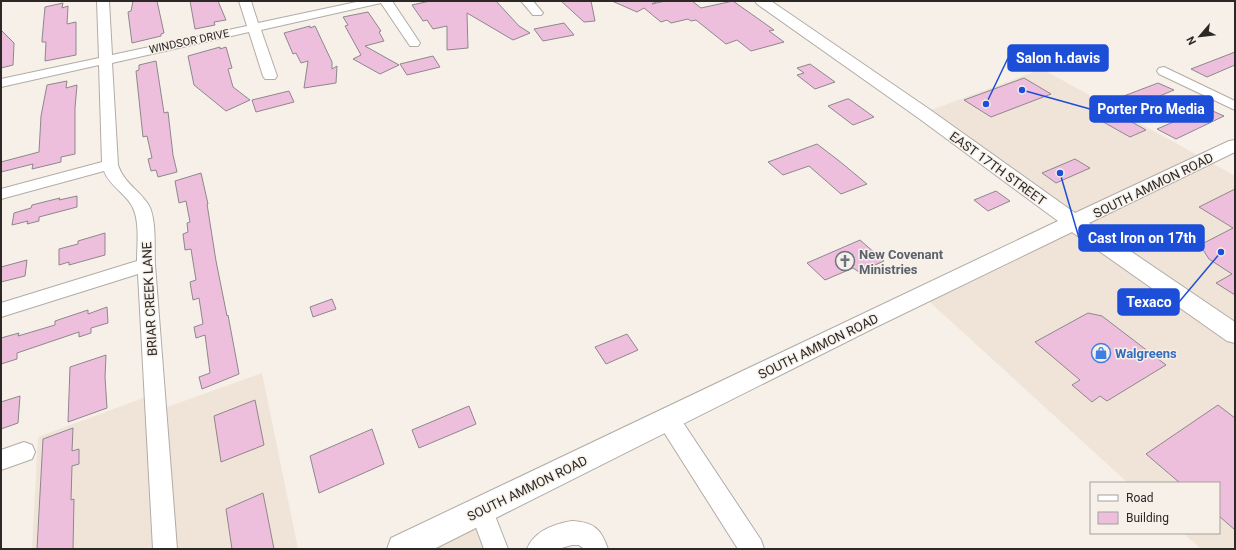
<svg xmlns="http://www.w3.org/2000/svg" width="1236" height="550" viewBox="0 0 1236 550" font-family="Roboto,sans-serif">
<rect width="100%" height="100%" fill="#f6f0e9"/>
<path fill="#efe4d7" d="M1042 69 1235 176V549H1201L1183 533H1219V483H1128L922 295 1074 223 923 113Z
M262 373 298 549H32L38 437 154 394 156 411Z
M482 511 496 549H403Z"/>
<path fill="#eebfdd" stroke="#8e878b" d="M133 1H157L164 33 161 34V36L132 43 128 12 131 11Z
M190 1H218L226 20 214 22 215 25 195 29Z
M430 1H496L519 26 530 33 513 40 467 13 468 48 447 50V26L433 29 427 20 423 21 412 5Z
M561 1H591L595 21 584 22Z
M612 1H658L652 4 665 1H692L701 8 733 1 774 30 769 31 784 42 751 51 737 40 726 44 696 20 691 21 688 19 671 23 667 20 661 22 644 8 637 12Z
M63 3 62 8 68 6 67 24 76 22V55L45 61 46 42H42V40L45 7Z
M368 12 381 31 379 32 384 41 365 46 399 65 380 74 353 59 361 55 345 26 348 25 343 17Z
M564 23 574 35 543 41 534 29Z
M310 26V28L315 26 332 62V69L337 66 336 83 304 88 308 61 301 63 296 53 293 54 284 33Z
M1 30 14 43 13 65 1 68Z
M220 47V49L226 47 232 68 228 69 233 87 250 100 226 111 194 85 188 56Z
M1235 52V65L1207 77 1191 69Z
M433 56 440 67 407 75 400 64Z
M156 61 164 113 168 112 173 155 177 172 158 177 156 170 151 171 148 159 152 158 147 136 143 137 136 71 139 70V65Z
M810 64 835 82 815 89 797 75 804 73 797 68Z
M1024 78 1051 94 991 117 964 100Z
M67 81 66 88 77 85 75 108V154L61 157V162L32 169 33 164 1 172V162L39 152 41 116 47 85Z
M1158 83 1174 90 1124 111 1108 102Z
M289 91 294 102 256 112 252 100Z
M847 99H849L874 117 853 125 828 106Z
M1206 108 1224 116 1176 139 1157 129Z
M1114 112 1146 130 1130 137 1098 119Z
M817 144 838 160 867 184 841 194 809 166 783 175 768 162Z
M1075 159 1090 168 1056 183 1042 173Z
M201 173 208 204H207L216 261 227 316 228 315 239 374 202 389 199 377 210 373 205 335 196 338 194 327 203 324 199 298 193 300 190 282 196 280 191 249 185 250 183 234 188 232 187 223 190 222 186 201 179 203 175 181Z
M1235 189V295L1216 283 1232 274 1209 259 1200 245 1233 228 1199 207Z
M996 191 1010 201 988 211 974 200Z
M77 196V207L39 217V221L27 224 28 221 12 225 14 213 31 208 32 205 60 198 59 200Z
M105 233V255L69 265V262L59 265V249L78 244V241Z
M860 240 884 261 859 272 853 268 825 280 807 263Z
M27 260 25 276 1 282V267Z
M332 299 336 309 313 317 310 307Z
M107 307 108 323 91 328V333L79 337V332L17 353V359L1 364V338L19 333 18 336 55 325V321L88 310V314Z
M1088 313 1102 316 1166 365 1107 401 1100 396 1092 402 1072 385 1080 380 1035 342Z
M627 334 638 350 606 364 595 347Z
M106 355 105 377 107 408 68 422 70 367Z
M20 396 18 423 1 429V402Z
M255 400 264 445 221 462 214 416Z
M1218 405 1235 418V530L1219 516V483H1180L1146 454Z
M469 406 476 424 419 448 412 430Z
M73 428 72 451 79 449V464L72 466 71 500 74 499 73 549H37L43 439Z
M372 429 384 464 319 493 310 456Z
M263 493 274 549H232L226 509Z"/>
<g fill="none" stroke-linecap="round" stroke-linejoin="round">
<g stroke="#b2aca6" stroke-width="2">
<path id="minor" d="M97 1H109L112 55 247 26 239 1H251L258 23 361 1H392L420 43 418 46H410L381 3 261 30 277 76 275 79H265L263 76 249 32 112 63 118 165C124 183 138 189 148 204 157 218 154 248 155 265L177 549H153L138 274 1 317V303L137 261C137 245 140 223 133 208 127 194 110 187 104 171L1 199V189L102 162 99 65 1 87V79L99 58Z
M521 1H533L543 13 541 15H533Z
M1164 67 1235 101V110L1159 74 1157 71 1159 68Z
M668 410 676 412 761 540 764 549H738L660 426 657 419 660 412Z
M24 442 32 445 35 452 32 459 1 470V450Z
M482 500 490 503 508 549H484L470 511 474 503Z
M572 521C594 522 601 529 608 549H584L579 545H572L558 549H527C534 531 554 524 572 521Z"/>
</g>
<g stroke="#b2aca6" stroke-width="2">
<path id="major" d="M755 1H771L929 109 1075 213 1229 141 1235 140V152L1089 223 1235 322V343L1227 341 1072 232 876 327 434 549H387L391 538 1058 221 917 117 757 4Z"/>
</g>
<use href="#minor" fill="#fff" fill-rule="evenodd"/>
<use href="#major" fill="#fff" fill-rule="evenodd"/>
</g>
<defs>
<g id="church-ring" transform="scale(1)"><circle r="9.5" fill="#f6f0e9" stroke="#6b7280" stroke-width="1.5"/><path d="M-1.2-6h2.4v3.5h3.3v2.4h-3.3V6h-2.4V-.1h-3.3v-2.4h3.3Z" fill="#6b7280"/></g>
<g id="shop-ring" transform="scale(1)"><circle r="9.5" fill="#f6f0e9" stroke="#3f7fe0" stroke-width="1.5"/><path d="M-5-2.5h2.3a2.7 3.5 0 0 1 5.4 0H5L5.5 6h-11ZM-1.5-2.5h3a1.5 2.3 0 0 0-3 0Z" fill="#3f7fe0"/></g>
</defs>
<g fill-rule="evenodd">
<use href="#church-ring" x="845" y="261"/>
<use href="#shop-ring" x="1101" y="353"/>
</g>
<g text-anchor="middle" stroke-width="3" stroke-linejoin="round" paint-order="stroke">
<g font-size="11" fill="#2b2826" stroke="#f6f0e9">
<text transform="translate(189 41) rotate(-12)" y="4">WINDSOR DRIVE</text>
</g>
<g font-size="13" fill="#2b2826" stroke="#f6f0e9">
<text transform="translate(998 168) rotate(36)" y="5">EAST 17TH STREET</text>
<text transform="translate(1153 185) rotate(-26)" y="5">SOUTH AMMON ROAD</text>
<text transform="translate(149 299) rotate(-93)" y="5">BRIAR CREEK LANE</text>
<text transform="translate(818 346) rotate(-26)" y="5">SOUTH AMMON ROAD</text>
<text transform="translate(527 488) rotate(-26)" y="5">SOUTH AMMON ROAD</text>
</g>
<g font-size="13" font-weight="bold" fill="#5b616d" stroke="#f6f0e9" text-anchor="start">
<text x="859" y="259">New Covenant<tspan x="859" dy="15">Ministries</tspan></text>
</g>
<g font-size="13" font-weight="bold" fill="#366cbe" stroke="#f6f0e9" text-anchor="start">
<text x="1115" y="358">Walgreens</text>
</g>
</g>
<path fill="none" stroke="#1d4ed8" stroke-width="1.5" d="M986 104L1008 58M1022 90L1090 109M1060 173L1079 238M1221 252L1179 302"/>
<g fill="#1d4ed8" stroke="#f6f0e9" stroke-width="1.5">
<circle cx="986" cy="104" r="4"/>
<circle cx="1022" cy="90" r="4"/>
<circle cx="1060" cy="173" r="4"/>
<circle cx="1221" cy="252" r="4"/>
</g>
<g fill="#1d4ed8" stroke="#1d4ed8" stroke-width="1.5">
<rect x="1008" y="45" width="100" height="26" rx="4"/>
<rect x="1090" y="96" width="123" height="26" rx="4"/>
<rect x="1079" y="225" width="125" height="26" rx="4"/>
<rect x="1118" y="289" width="61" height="26" rx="4"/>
</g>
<g font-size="14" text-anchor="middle" font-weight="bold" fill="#fff">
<text x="1058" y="63">Salon h.davis</text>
<text x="1151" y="114">Porter Pro Media</text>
<text x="1142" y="243">Cast Iron on 17th</text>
<text x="1149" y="307">Texaco</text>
</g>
<rect width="1236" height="550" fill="none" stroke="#2b2826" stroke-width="4"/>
<rect x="1090" y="482" width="130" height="52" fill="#f6f0e9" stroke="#a5a09b"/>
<rect x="1098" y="495" width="20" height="6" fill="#ffffff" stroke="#a5a09b"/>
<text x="1126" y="502" font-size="12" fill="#2b2826">Road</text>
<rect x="1098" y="512" width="20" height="12" fill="#eebfdd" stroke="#a5a09b"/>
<text x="1126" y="522" font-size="12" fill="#2b2826">Building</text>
<g transform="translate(1200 36) rotate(242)" stroke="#f6f0e9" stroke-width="3" paint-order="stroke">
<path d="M0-3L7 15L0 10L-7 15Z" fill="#2b2826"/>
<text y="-6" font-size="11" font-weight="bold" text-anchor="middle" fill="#2b2826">N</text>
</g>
</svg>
